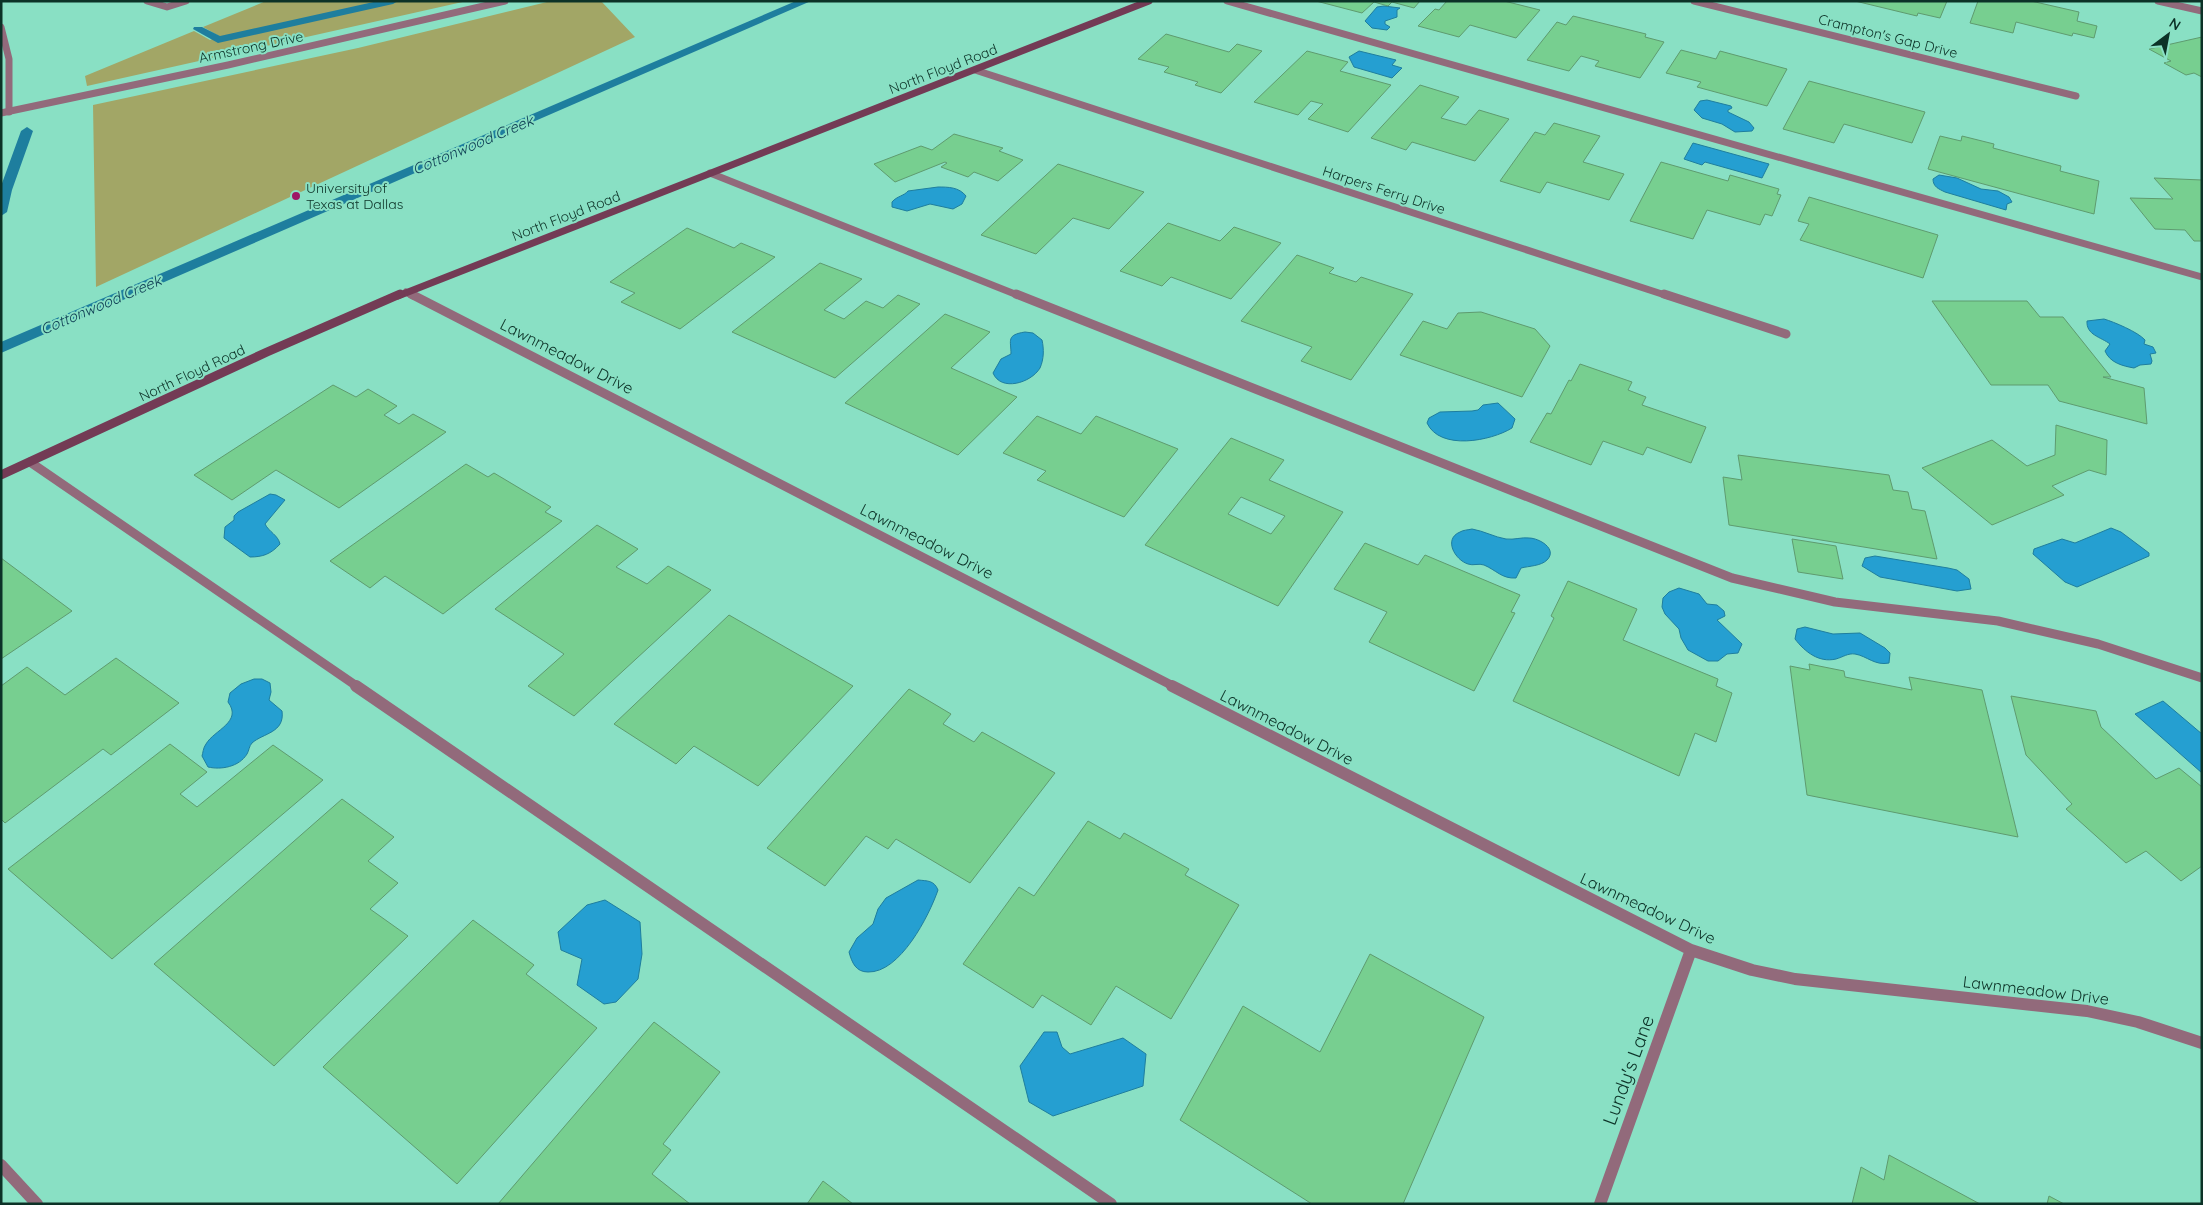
<svg xmlns="http://www.w3.org/2000/svg" width="2203" height="1205" viewBox="0 0 2203 1205" font-family="Quicksand,sans-serif">
<rect width="100%" height="100%" fill="#89e0c4"/>
<path fill="#a2a666" d="M266 1H467L87 86 85 76 194 31 210 40 219 36 203 27Z
M551 1H601L635 37 96 287 93 105 358 48Z"/>
<path fill="#259fd1" stroke="#1e7e9e" d="M1384 6 1400 8 1397 10V17L1385 21V24L1390 27 1387 30 1372 28 1365 21 1377 7Z
M1359 51 1396 60 1392 65 1402 68 1392 78 1354 67 1349 57Z
M1707 100 1731 106 1732 108 1728 110V112L1749 122 1754 128 1752 131 1735 132 1722 124 1702 118 1694 110 1700 101Z
M1693 143 1769 164 1762 178 1705 162 1702 165 1684 159Z
M1939 175 1957 178 1981 189 1998 191 2009 197 2012 202 2007 204 2006 210 1945 192C1939 189 1933 187 1933 179Z
M938 187C948 187 959 187 966 196L962 204 953 209 930 204 907 211 892 207V202C897 196 904 196 908 191Z
M2104 319C2114 322 2138 332 2145 340L2144 344 2153 347 2156 353 2150 354 2152 361 2151 364 2140 365 2134 368C2123 366 2110 363 2105 351L2110 344C2101 337 2086 335 2087 321Z
M1025 332 1033 333 1042 340C1044 349 1044 359 1040 368 1031 383 1001 392 993 373L1001 359 1011 354C1011 340 1006 335 1025 332Z
M1498 403 1515 419 1512 428C1491 441 1440 451 1427 423L1429 418 1440 412 1472 411 1478 410 1483 405Z
M270 494 276 495 285 500 265 524C269 532 278 535 280 544 271 554 263 557 250 557L224 538 225 527 234 520V516L238 512Z
M2111 528 2121 532 2149 553V556L2077 587 2065 582 2033 554 2034 549 2062 539 2075 543Z
M1472 529C1484 531 1494 537 1506 539 1514 540 1522 537 1529 538 1539 538 1558 549 1547 560 1541 566 1529 566 1521 568L1516 578C1502 579 1496 570 1484 565 1479 563 1473 566 1468 564 1455 560 1443 539 1460 532 1463 530 1468 530 1472 529Z
M1875 556 1948 568 1957 570 1969 579 1971 589 1957 591 1880 577 1862 566 1865 558Z
M1679 588 1699 594 1707 604 1717 605 1724 611 1725 616 1717 620 1742 644 1738 653 1727 654 1718 661H1708L1688 650 1681 638 1679 629 1665 614 1662 607 1663 598 1669 592Z
M1805 627 1833 634 1860 633 1885 648 1890 653 1889 663C1875 666 1867 656 1855 654 1848 653 1843 657 1836 659 1819 663 1805 652 1795 639L1797 629Z
M254 679H262L270 683 271 692 269 700 282 711C285 733 263 733 252 743 249 746 249 751 247 754 239 767 221 770 208 767L202 756C203 753 203 748 206 744 214 730 243 722 228 702L230 693 241 684Z
M2163 701 2202 734V773L2135 714Z
M918 880C927 881 934 880 938 890 929 916 900 973 868 972 856 972 852 963 849 952L857 938 873 924 878 909 886 898Z
M605 900 640 922 642 954 638 979 616 1002 604 1004 577 985 582 959 561 950 558 932 587 905Z
M1044 1032H1057L1062 1047 1070 1054 1123 1038 1146 1054 1143 1086 1053 1116 1029 1102 1020 1066Z"/>
<g fill="none" stroke-linecap="round" stroke-linejoin="round">
<path fill="#1e7e9e" fill-rule="evenodd" d="M378 1H398L393 4 218 43 193 29 194 27H202L220 36Z
M796 1H811L1 353V342Z
M27 127 33 131 12 190 7 212 1 216V186L21 131Z"/>
</g>
<path fill="#77cf90" stroke="#5e9b6f" fill-rule="evenodd" d="M1316 1H1420L1414 8 1392 2 1388 6 1374 2 1362 13Z
M1447 1H1504L1540 10 1516 38 1470 25 1459 37 1418 26 1435 9 1439 10Z
M1855 1H1947L1940 18 1918 13 1917 16Z
M1978 1H2031L2079 12 2077 21 2097 26 2094 38 2073 33 2072 36 2016 22 2013 33 1970 23Z
M1573 16 1646 34 1645 37 1664 42 1640 78 1595 66 1599 61 1581 56 1569 71 1527 60 1557 22 1566 25Z
M1166 34 1229 52 1237 44 1262 51 1221 93 1195 85 1198 82 1164 72 1169 67 1138 59Z
M2202 37V77L2194 73 2186 75 2164 63 2171 61 2149 49Z
M1681 50 1716 59 1720 51 1787 69 1767 106 1697 87 1701 82 1666 73Z
M1307 51 1348 62 1340 71 1391 85 1348 132 1308 119 1323 104 1311 101 1298 115 1254 102Z
M1809 81 1925 112 1912 143 1844 124 1834 143 1783 129Z
M1420 85 1459 97 1441 118 1466 125 1479 110 1509 119 1475 161 1412 142 1406 150 1371 138Z
M1554 123 1600 136 1583 162 1624 174 1609 200 1547 182 1540 193 1500 181 1535 132 1545 135Z
M954 134 1003 148 999 151 1023 160 998 181 974 172 968 177 941 167 947 163 945 162 895 182 874 164 921 146 932 150Z
M1940 136 1961 141 1962 136 1994 144 1993 148 2061 166 2060 171 2099 181 2094 214 1928 169Z
M1661 162 1728 181 1730 175 1779 189 1777 194 1781 195 1772 216 1765 214 1760 225 1707 210 1693 239 1630 221Z
M1058 164 1144 192 1109 229 1073 218 1036 254 981 235Z
M2154 178 2202 180V241H2194L2185 230 2155 229 2130 198 2173 199Z
M1809 197 1938 235 1923 278 1800 240 1809 224 1798 221Z
M1168 223 1220 241 1234 227 1281 243 1231 299 1171 277 1162 286 1120 271Z
M687 228 734 248 741 243 775 257 680 329 621 302 635 293 610 282Z
M1297 255 1334 268 1329 273 1356 282 1361 277 1413 294 1351 380 1301 361 1312 347 1241 321Z
M820 263 862 279 824 310 844 319 866 301 883 308 898 295 920 304 835 378 732 332Z
M1932 301H2027L2040 317H2063L2111 377H2103L2144 388 2147 424 2059 401 2048 385H1991Z
M1481 312 1535 329 1550 346 1522 397 1400 355 1423 321 1447 329 1458 313Z
M945 314 990 332 951 368 1017 397 958 455 845 403Z
M1580 364 1632 382 1628 390 1646 397 1642 405 1706 427 1691 463 1647 447 1643 455 1603 441 1591 465 1530 442 1547 413 1551 414 1569 380 1571 381Z
M333 385 356 397 368 389 397 406 384 415 399 424 413 414 446 432 339 508 276 470 232 500 194 475Z
M1037 416 1081 434 1096 416 1178 449 1124 517 1037 480 1046 471 1003 453Z
M2056 425 2107 440 2106 475 2089 470 2052 486 2064 495 1992 525 1922 468 1992 440 2027 466 2055 455Z
M1231 438 1284 460 1269 480 1343 512 1278 606 1145 545ZM1241 497 1285 516 1271 534 1228 514Z
M1738 455 1889 475 1893 490 1908 492 1912 509 1925 511 1937 559 1729 525 1723 477 1742 480Z
M466 464 488 477 494 473 551 507 545 512 562 521 443 614 385 576 370 588 330 561Z
M597 525 638 549 616 567 647 584 668 566 711 590 574 716 528 686 564 654 495 609Z
M1792 539 1836 546 1843 579 1798 572Z
M1365 543 1418 565 1425 555 1520 595 1511 612 1515 613 1474 691 1369 642 1387 612 1334 589Z
M1 558 72 611 1 659Z
M1568 581 1637 609 1623 640 1718 679 1716 686 1732 693 1716 742 1695 733 1679 776 1513 701 1554 618 1551 616Z
M729 615 853 686 758 786 694 746 676 764 614 724Z
M116 658 179 703 111 755 103 749 5 823 1 819V686L27 667 65 695Z
M1809 664 1844 671 1845 677 1912 690 1909 677 1982 690 2018 837 1807 795 1790 666 1810 670Z
M909 689 951 714 943 724 974 742 982 732 1055 773 970 883 896 839 888 849 866 836 825 886 767 848Z
M2011 696 2096 711 2101 727 2156 779 2179 768 2202 787V866L2181 881 2146 851 2126 863 2066 809 2072 804 2026 755Z
M170 744 207 772 180 794 197 807 273 745 323 780 112 959 8 869Z
M342 799 394 837 368 861 398 883 370 909 408 936 274 1066 154 964Z
M1088 821 1120 839 1124 833 1189 869 1185 875 1239 905 1171 1019 1116 986 1091 1025 1042 995 1033 1008 963 964 1019 887 1034 896Z
M473 920 534 965 526 974 597 1028 457 1184 323 1067Z
M1370 954 1484 1017 1403 1204H1312L1180 1120 1243 1006 1320 1052Z
M654 1022 720 1072 663 1144 671 1150 652 1174 690 1204H498Z
M1889 1155 1980 1204H1852L1861 1167 1884 1180Z
M823 1181 853 1204H807Z
M2049 1196 2064 1204H2047Z"/>
<g fill="none" stroke-linecap="round" stroke-linejoin="round">
<path stroke="#926a7b" stroke-width="7" d="M147 1 167 7 186 1
M1227 1 2202 277
M2158 1 2202 11
M1 27 9 59V112
M710 173 1020 296"/>
<path stroke="#926a7b" stroke-width="9" d="M1016 294 1732 578 1835 602 1998 621 2098 644 2202 678
M30 462 358 687"/>
<path stroke="#926a7b" stroke-width="12" d="M356 686 1111 1204"/>
<path stroke="#926a7b" stroke-width="7" d="M1694 1 2076 96
M975 70 1668 296
M1 113 228 65 505 1
M406 292 413 296"/>
<path stroke="#926a7b" stroke-width="9" d="M411 294 1175 687
M1664 294 1786 334"/>
<path stroke="#926a7b" stroke-width="12" d="M1172 686 1691 950 1752 970 1795 979 2087 1011 2138 1022 2202 1043
M1 1165 37 1204
M1600 1204 1691 950"/>
<path stroke="#733b55" stroke-width="7" d="M398 296 1149 1"/>
<path stroke="#733b55" stroke-width="9" d="M1 475 267 352 400 294"/>
</g>
<circle fill="#9e1766" stroke="#89e0c4" stroke-width="2" cx="296" cy="196" r="5"/>
<g text-anchor="middle" stroke-width="4" stroke-linejoin="round" paint-order="stroke">
<g font-size="14" fill="#0c3227" stroke="#89e0c4">
<text transform="translate(1888 36) rotate(14)" y="5">Crampton's Gap Drive</text>
<text transform="translate(251 47) rotate(-12)" y="5">Armstrong Drive</text>
<text transform="translate(943 69) rotate(-21)" y="5">North Floyd Road</text>
<text transform="translate(1384 190) rotate(18)" y="5">Harpers Ferry Drive</text>
<text transform="translate(566 216) rotate(-21)" y="5">North Floyd Road</text>
<text transform="translate(192 373) rotate(-25)" y="5">North Floyd Road</text>
</g>
<g font-size="14" fill="#0c3227" stroke="#89e0c4" text-anchor="start">
<text x="306" y="193">University of<tspan x="306" dy="16">Texas at Dallas</tspan></text>
</g>
<g font-size="15" font-style="italic" fill="#104055" stroke="#89e0c4">
<text transform="translate(473 145) rotate(-23)" y="5">Cottonwood Creek</text>
<text transform="translate(101 305) rotate(-23)" y="5">Cottonwood Creek</text>
</g>
<g font-size="16" fill="#0c3227" stroke="#89e0c4">
<text transform="translate(567 356) rotate(27)" y="6">Lawnmeadow Drive</text>
<text transform="translate(927 541) rotate(27)" y="6">Lawnmeadow Drive</text>
<text transform="translate(1287 727) rotate(27)" y="6">Lawnmeadow Drive</text>
<text transform="translate(1648 908) rotate(25)" y="6">Lawnmeadow Drive</text>
<text transform="translate(2036 990) rotate(7)" y="6">Lawnmeadow Drive</text>
</g>
<g font-size="19" fill="#0c3227" stroke="#89e0c4">
<text transform="translate(1628 1070) rotate(-70)" y="7">Lundy's Lane</text>
</g>
</g>
<rect width="2203" height="1205" fill="none" stroke="#0c3227" stroke-width="5"/>
<g transform="translate(2168 35) rotate(32)" stroke="#89e0c4" stroke-width="4" paint-order="stroke">
<path d="M0-4L9 19L0 12L-9 19Z" fill="#0c3227"/>
<text y="-8" font-size="14" font-weight="bold" text-anchor="middle" fill="#0c3227">N</text>
</g>
</svg>
